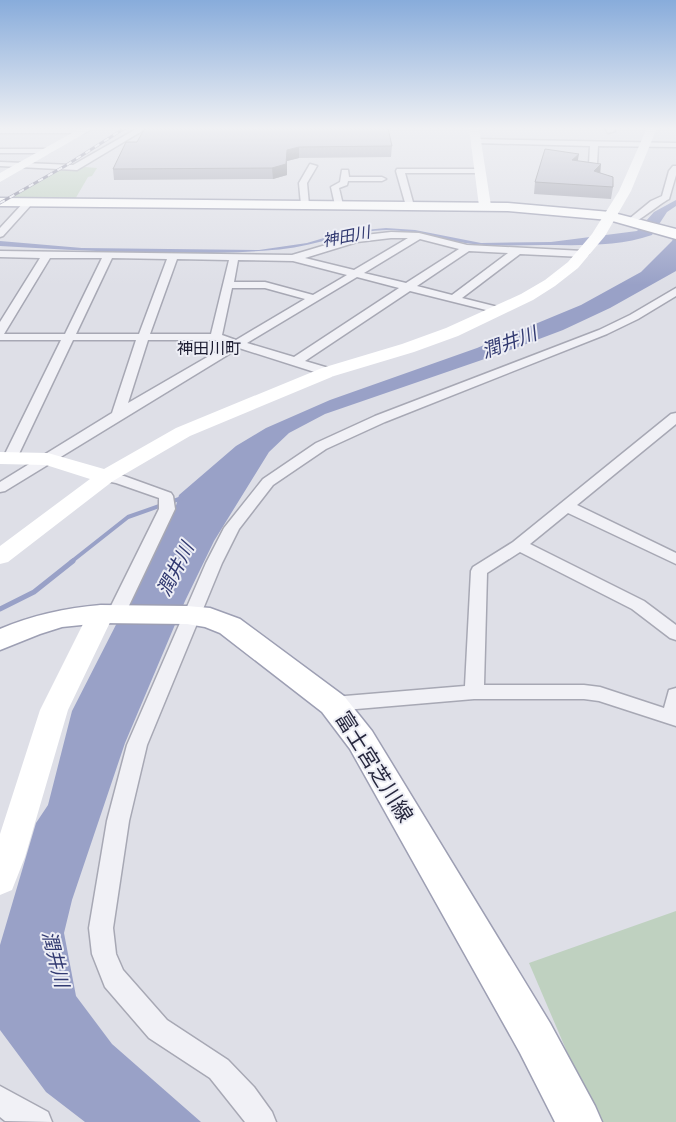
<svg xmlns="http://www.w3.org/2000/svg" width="676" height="1122" viewBox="0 0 676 1122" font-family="'DejaVu Sans','Noto Sans JP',sans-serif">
<rect width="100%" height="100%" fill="#dedfe7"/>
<path fill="#bfd1c0" d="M85 167 97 168 92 176 88 177 74 201 8 199 58 170Z
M676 911V1122H597L529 963Z"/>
<path fill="#99a1c7" d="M676 200V206L667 212 652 235C617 247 580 245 544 245 517 245 491 247 465 243 440 239 415 231 390 230 349 230 312 248 272 250 184 257 88 251 0 246V241L82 248 259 250 307 243 344 232 386 228 415 230 481 243 551 242 637 231 654 212Z
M676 233V271L610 308 563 330 502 353 325 414 289 433 269 452 214 541 185 601 125 743 72 900 64 933 76 996 112 1044 201 1122H85L46 1092 0 1030V945L36 823 48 805 72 711 175 509 179 495 236 446 266 428 330 400 477 348 581 305 641 272 672 241Z"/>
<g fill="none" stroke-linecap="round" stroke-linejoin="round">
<path stroke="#99a1c7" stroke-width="4" d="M71 562 128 517 182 498"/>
<path stroke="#99a1c7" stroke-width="5" d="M0 609 34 592 73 561"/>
<g stroke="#a7a8b4" stroke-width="3">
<path id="street" d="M138 128H147L77 170 0 166V162L73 165Z
M605 128H613L615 131 608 133Z
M0 129H84L88 131 84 133H0Z
M474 139 676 143V147L598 146 597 164 593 166 589 164 590 146 477 143 473 141Z
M0 149H47L51 151 47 153H0Z
M310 164 317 166 307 183 309 205 305 208 301 205 299 183Z
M673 166H676V175L669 199C659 204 637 224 629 223V219L651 201 662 196 669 171Z
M397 169H479L483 171 479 173H405L414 206 410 209 406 206 396 171Z
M342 170H348L349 177H382L386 179 382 181H348L347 185 339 188 343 205 339 208 335 205 331 187 340 182Z
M28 200 31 201V205L3 236 0 237V228L25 201Z
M391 232 419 233 467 245 583 251 588 254 583 257 520 254 462 298 502 308 504 310 498 313 410 291 305 361 332 369 334 372 332 375H324L239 348 5 491 0 492V482L112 413 136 340H73L17 458 15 461H5L3 458 61 340H0V322L40 258 0 257V251L292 255 356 236ZM391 238H408L354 270 305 258 357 242ZM420 239 459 249 406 283 364 273ZM469 251 508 253 452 295 417 286ZM50 258H102L65 334H4ZM112 258 167 259 139 334H76ZM177 259 229 260 211 334H150ZM238 260 293 261 347 275 313 295 265 282H234ZM357 277 399 288 294 357 247 343ZM232 288H265L305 299 236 340 222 335ZM148 340H215L228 345 128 403Z
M676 288V296L638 319 607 334 385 422 326 449 273 485 239 529 222 563 147 745 129 821 113 928 116 954 123 970 167 1020 228 1060 254 1087 272 1112 276 1122H245L210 1078 149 1038 105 987 92 954 89 928 107 821 127 745 206 563 224 528 263 479 316 443 375 416 599 330 630 315Z
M676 413V424L577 505 676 553V564L568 513 530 544 644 601 676 625V640L670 638 632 609 520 552 487 573 484 685H584L600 687 664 708 669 690 676 688V726L599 701 584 699H474L333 711 326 709 323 704 326 699 333 697 465 686 471 571 473 567 513 542 671 414Z
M106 473 124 476 171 493 173 496 175 509 125 614 122 618 116 620 110 618 107 614 159 509V498L116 483 101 480 99 477 101 474Z
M0 1086 48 1112 52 1122 5 1121 0 1117Z"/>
</g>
<g stroke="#9d9fb3" stroke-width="3">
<path id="primary" d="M0 198 508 203 610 212 676 229V239L609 220 508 211 0 206Z
M101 605 187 606 210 608 240 619 344 696 372 731 550 1023 595 1106 602 1122H555L520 1053 350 749 322 712 220 633 205 627 187 624 101 623 62 627 40 634 0 650V629C33 615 65 608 101 605Z"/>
</g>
<use href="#street" fill="#f1f1f6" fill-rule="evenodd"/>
<path fill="#fff" fill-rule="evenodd" d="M81 128H94L0 182V173Z
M469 128H479L491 206 485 210 479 206Z
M647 128H657L631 191 605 236 578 268 555 286 533 300 458 336 414 352 334 376 190 436 113 481 8 562 0 564V546L90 479 46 465 0 464V452L48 453 104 469 176 428 322 368 402 344 446 328 521 294 545 280 568 262 592 234 619 191Z
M101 605 110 608 114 614 68 710 25 857 12 890 0 895V834L40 710 88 614 92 608Z"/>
<use href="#primary" fill="#fff" fill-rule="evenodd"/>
<g stroke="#787991" stroke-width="3">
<path id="rail" d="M0 203 65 166 125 128"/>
</g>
<use href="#rail" stroke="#edeef5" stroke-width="2" stroke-dasharray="5.5" stroke-linecap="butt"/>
</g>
<path fill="#a1a2ae" d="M137 142 392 146 391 157 299 158 287 161V175L273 179 114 180 113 169Z
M578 161 600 173 613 187 611 199 534 194 535 182Z"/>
<path fill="#83848d" d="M299 147V158L287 161V175L273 179 272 168 287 150Z
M579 154 577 165 572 160Z
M601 164 600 176 594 171Z"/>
<path fill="#bbbcca" stroke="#83848d" d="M145 128H388L392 146 299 147 287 150 286 164 272 168 113 169 126 142H137Z
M545 149 579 154 572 160 601 164 594 171 613 177V187L535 182Z"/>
<linearGradient id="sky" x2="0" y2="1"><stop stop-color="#88acdb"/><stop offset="0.45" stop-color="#f0f1f4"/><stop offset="1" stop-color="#f0f1f4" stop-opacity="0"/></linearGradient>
<rect width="676" height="285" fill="url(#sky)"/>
<g text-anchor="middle" stroke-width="4" stroke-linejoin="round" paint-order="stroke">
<g font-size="16" font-style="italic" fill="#323a71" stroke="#edeef5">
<text transform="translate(346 236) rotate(-11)" y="6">神田川</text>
</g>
<g font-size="16" fill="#1a1a2f" stroke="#edeef5">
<text x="209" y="354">神田川町</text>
</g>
<g font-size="19" font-style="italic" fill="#323a71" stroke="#edeef5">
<text transform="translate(509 342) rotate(-20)" y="7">潤井川</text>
<text transform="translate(175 569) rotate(-63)" y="7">潤井川</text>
<text transform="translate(56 959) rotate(76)" y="7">潤井川</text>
</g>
<g font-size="21" fill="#27283e" stroke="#edeef5">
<text transform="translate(374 767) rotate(58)" y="7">富士宮芝川線</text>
</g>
</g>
</svg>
